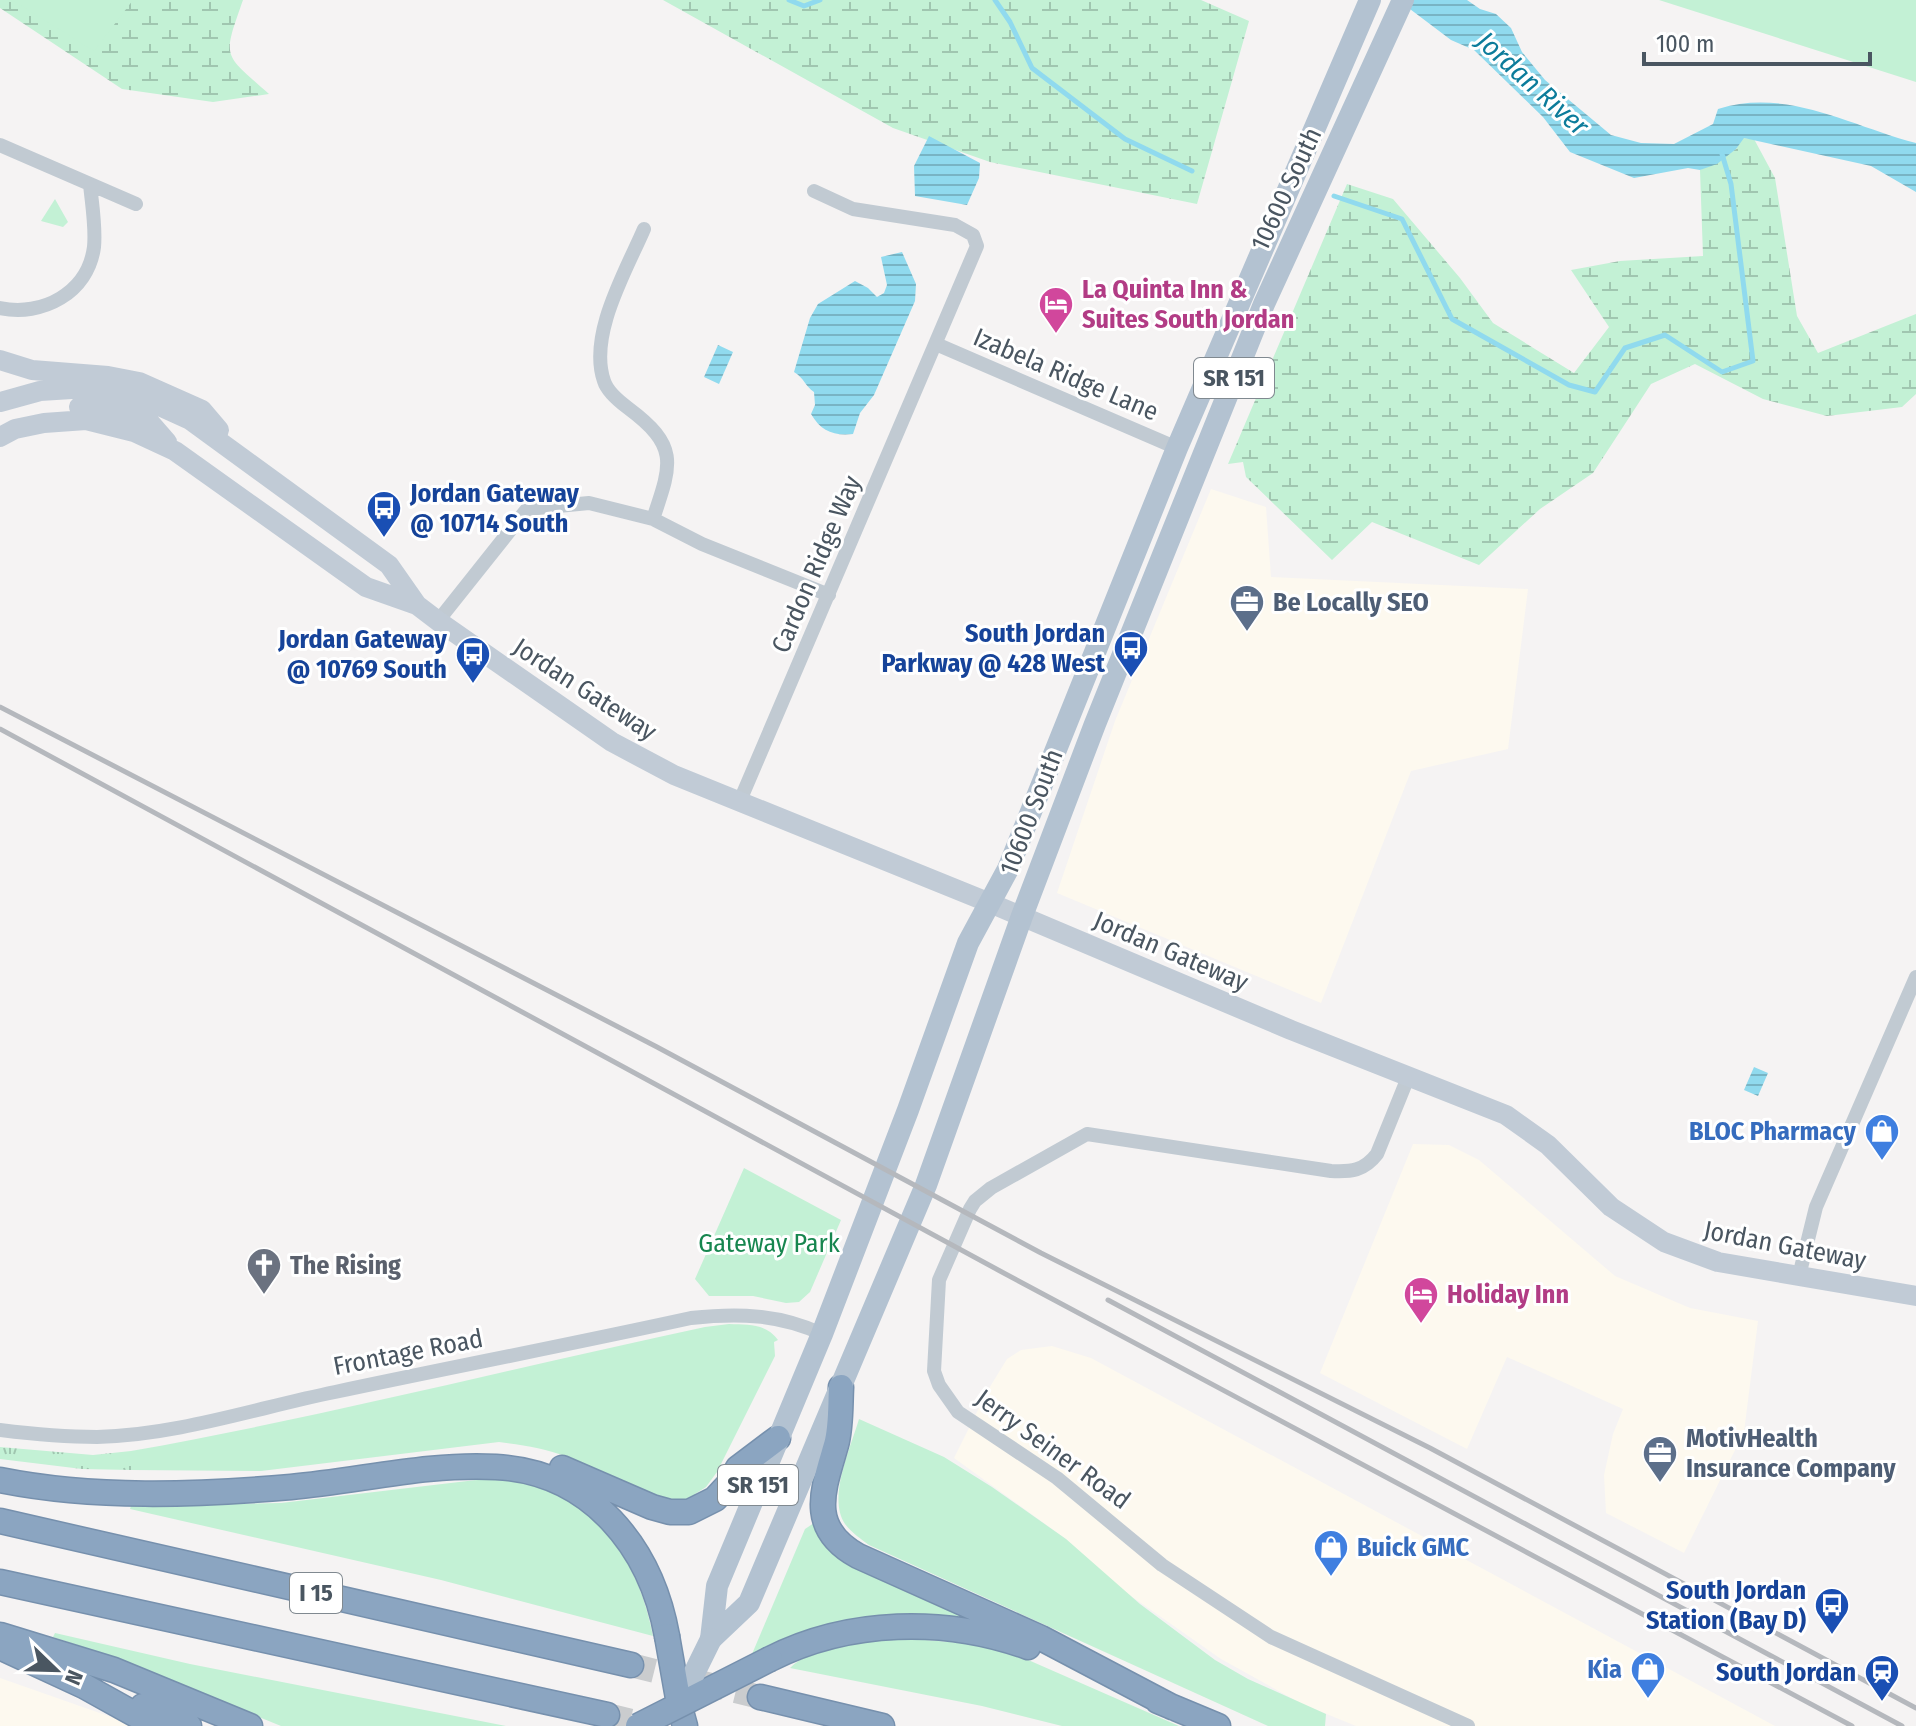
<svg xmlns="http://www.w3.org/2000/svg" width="1916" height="1726" viewBox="0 0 1916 1726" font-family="'Fira Sans Condensed',sans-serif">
<defs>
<pattern id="grass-tufts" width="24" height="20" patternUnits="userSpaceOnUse" patternTransform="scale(2)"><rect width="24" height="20" fill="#c3f1d5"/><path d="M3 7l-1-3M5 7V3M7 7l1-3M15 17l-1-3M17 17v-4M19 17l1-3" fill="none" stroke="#a0c6b0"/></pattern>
<pattern id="wetland-marsh" width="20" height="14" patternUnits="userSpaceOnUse" patternTransform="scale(2)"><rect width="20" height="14" fill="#c3f1d5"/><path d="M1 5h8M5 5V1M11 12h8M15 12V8" fill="none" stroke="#a0c6b0"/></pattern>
<pattern id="water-rules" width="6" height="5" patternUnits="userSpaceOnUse" patternTransform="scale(2)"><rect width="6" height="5" fill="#90daee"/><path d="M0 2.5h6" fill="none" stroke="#78b4c4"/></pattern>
</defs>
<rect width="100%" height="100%" fill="#f5f3f3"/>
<path fill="#fdf9ef" d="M1211 489 1266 507 1271 577 1528 589 1508 749 1411 771 1321 1003 1057 893 1115 721Z
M1413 1144 1449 1145 1479 1160 1615 1276 1690 1308 1758 1321 1744 1432 1684 1553 1606 1513 1604 1475 1613 1434 1623 1409 1507 1357 1467 1449 1320 1373Z
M1052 1346 1091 1358 1775 1726H1356L1302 1704 1221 1659 1121 1589 1066 1539 954 1458 988 1390 1007 1359 1021 1350Z
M0 1678 114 1718 130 1726H0Z"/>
<path fill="url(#grass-tufts)" d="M0 1447 93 1455 131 1451V1470L82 1469 0 1459Z"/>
<path fill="url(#wetland-marsh)" d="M0 0H243C222 60 223 53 269 94L213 102 122 89 0 8Z
M663 0H1201L1249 21 1197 204 990 162 893 128Z
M1743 138 1754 139 1775 178 1797 316 1818 353 1916 314V394L1902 407 1827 416 1763 399 1695 364 1651 384 1593 473 1540 509 1479 565 1372 522 1332 560 1246 477 1243 462 1228 464 1347 184 1393 199 1460 278 1493 323 1574 373 1609 327 1571 270 1620 261 1703 256 1700 170 1736 149Z"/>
<path fill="#c3f1d5" d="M12 0H133L94 51Z
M1659 0H1916V82Z
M55 199 68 222 63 227 41 221Z
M744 1168 841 1220 810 1292 799 1302 786 1303 753 1296H709L695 1279Z
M729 1324C748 1325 766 1323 778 1340L774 1342 775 1356 717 1472 706 1487 695 1494 697 1498C651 1509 608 1473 567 1457 545 1448 523 1445 499 1442L261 1471 131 1470V1451C323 1417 513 1368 705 1327Z
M859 1419 944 1457 992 1487 1066 1539 1140 1604 1215 1660 1248 1679 1326 1714 1325 1726H1268L869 1545C861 1539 852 1533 845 1524 827 1498 851 1447 859 1419Z
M493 1478C586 1487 636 1548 653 1636L441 1580 130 1509 131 1506 281 1503Z
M817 1521 973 1619C896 1606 822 1621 752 1654L805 1529Z
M55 1633 190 1664 506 1726H281L113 1657 53 1637Z
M902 1638 974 1644 1026 1659 1179 1726H1062L982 1706 790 1668C809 1647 874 1641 902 1638Z"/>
<path fill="url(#water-rules)" d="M1398 0H1467L1480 9 1496 14 1511 28 1522 52 1545 80 1611 135 1641 143 1674 144 1713 124 1718 109C1786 87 1851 126 1916 143V192L1871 166 1744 138 1736 149 1717 164 1700 170 1688 168 1634 178 1570 152 1543 117 1474 50 1451 40Z
M929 136 980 163 979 178 967 205 915 196 914 166Z
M902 252 916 284 915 301 874 395 860 413 853 434C833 436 821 431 811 414L815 405 814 392C805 386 805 379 794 372L810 318 818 304 855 281 868 288 877 297 884 293 887 285 881 257Z
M718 345 733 352 719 384 704 377Z
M1754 1067 1768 1073 1758 1096 1744 1090Z"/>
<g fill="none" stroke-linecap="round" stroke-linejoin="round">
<path stroke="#90daee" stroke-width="5" d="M789 0 804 6 820 0
M995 0 1010 22 1032 68 1125 139 1192 171
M1334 196 1402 219 1452 319 1569 385 1595 392 1625 348 1665 335 1722 372 1753 361 1731 184 1722 154"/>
<path stroke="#caccce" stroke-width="24" stroke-dasharray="24 12" stroke-linecap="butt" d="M631 1665 760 1697
M607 1715 652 1726"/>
<g stroke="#7690ad" stroke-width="27">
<path id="motorway" d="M841 1387C840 1406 841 1427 836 1445 823 1490 807 1528 858 1556L1041 1638 1172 1707
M562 1468 652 1507 670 1512H689L715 1499 728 1485 738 1468 778 1438
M0 1480C94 1499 196 1495 291 1487 359 1481 428 1463 496 1467 591 1472 651 1547 667 1636
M0 1521 631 1665
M0 1582 607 1715
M0 1635 114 1670 250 1726
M0 1647 84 1686 156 1726
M770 1659C849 1619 945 1617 1028 1647
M760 1697 882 1726
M1158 1701 1218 1726
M679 1704 685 1726
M143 1706 189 1726"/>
</g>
<path stroke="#c1cad2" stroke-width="14" d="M0 145 136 204
M644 229C626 271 588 335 604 381 607 391 620 402 628 408 679 446 672 463 653 519
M0 308C42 317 88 293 94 247 96 227 92 205 90 184
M936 344 1177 448
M438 621 527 509 589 503 653 519 702 544 829 595
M739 803 977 246 973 235 955 225 853 209 814 191
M1409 1075 1377 1154C1364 1171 1351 1172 1331 1171L1087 1134 991 1188 975 1201 970 1209 939 1280 934 1371 939 1385 958 1412 1057 1478 1162 1565 1271 1637 1468 1726
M1799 1276 1816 1207 1916 977
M0 1430C32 1434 64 1437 97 1437 178 1435 256 1408 335 1392 453 1367 572 1344 691 1318 738 1313 779 1314 822 1334"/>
<path stroke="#c1cbd6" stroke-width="20" d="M0 360 32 370 108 376 139 382 202 410 219 430
M0 402 40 391 88 388 146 400 190 420 389 565 417 605 438 621 612 742 674 775 990 903 1291 1030 1506 1115 1548 1145 1611 1207 1664 1242 1718 1262 1916 1296
M79 407 118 412 147 419 167 442
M0 437 15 429 44 423 86 420 134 432 175 451 366 587 417 605"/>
<path stroke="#b3c2d1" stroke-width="22" d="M711 1639 749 1603 926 1185 1022 916 1095 724 1264 304 1403 0
M711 1639 717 1586 822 1334 908 1110 968 943 1008 869 1177 448 1370 0"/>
<use href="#motorway" stroke="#8ba5c1" stroke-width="24"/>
<path stroke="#b5b8bd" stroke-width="5" d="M0 707 657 1047 1041 1253 1430 1448 1916 1708
M0 729 1000 1271 1852 1726
M1108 1300 1902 1726"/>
<g stroke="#7690ad" stroke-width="27" stroke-linecap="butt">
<path id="motorway-bridge" d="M667 1636 679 1704
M638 1726 770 1659"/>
</g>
<path stroke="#b3c2d1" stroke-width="22" d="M679 1704 711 1639"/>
<use href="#motorway-bridge" stroke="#8ba5c1" stroke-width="24"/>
</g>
<defs>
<g id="hotel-pin" transform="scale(1.8)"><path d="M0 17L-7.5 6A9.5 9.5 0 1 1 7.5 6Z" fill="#d1479c" stroke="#fff"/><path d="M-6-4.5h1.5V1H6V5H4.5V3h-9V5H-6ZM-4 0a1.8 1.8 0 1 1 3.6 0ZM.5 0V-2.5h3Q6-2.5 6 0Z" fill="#fff"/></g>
<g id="bus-pin" transform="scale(1.8)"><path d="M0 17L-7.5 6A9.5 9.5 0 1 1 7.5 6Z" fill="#1a4fb4" stroke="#fff"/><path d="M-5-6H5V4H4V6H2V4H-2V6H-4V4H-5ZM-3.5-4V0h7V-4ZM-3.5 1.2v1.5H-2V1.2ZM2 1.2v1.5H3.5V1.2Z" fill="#fff"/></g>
<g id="office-pin" transform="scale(1.8)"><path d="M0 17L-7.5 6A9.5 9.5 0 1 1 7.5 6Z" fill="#5c6f8a" stroke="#fff"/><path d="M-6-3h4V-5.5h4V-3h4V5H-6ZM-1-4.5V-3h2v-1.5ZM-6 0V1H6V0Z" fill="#fff"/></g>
<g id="shop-pin" transform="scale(1.8)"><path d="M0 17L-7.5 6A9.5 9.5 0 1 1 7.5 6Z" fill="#3f7fe0" stroke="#fff"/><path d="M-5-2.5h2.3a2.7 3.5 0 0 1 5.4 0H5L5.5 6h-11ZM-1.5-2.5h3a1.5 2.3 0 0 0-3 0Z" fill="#fff"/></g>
<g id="church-pin" transform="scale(1.8)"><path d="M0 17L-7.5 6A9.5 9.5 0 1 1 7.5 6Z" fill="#6b7280" stroke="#fff"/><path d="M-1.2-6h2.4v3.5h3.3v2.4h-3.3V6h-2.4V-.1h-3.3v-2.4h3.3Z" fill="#fff"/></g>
<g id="station-pin" transform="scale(1.8)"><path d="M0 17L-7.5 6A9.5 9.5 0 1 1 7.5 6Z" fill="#1a4fb4" stroke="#fff"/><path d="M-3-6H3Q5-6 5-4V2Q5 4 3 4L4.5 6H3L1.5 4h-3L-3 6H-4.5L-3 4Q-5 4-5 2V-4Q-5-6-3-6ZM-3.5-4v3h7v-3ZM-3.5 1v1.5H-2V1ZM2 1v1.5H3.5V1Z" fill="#fff"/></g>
</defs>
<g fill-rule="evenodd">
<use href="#hotel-pin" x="1056" y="304"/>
<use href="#bus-pin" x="384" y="508"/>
<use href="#office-pin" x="1247" y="602"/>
<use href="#bus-pin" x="1131" y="648"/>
<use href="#bus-pin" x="473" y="654"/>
<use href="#shop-pin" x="1882" y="1131"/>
<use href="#church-pin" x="264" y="1265"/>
<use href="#hotel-pin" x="1421" y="1294"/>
<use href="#office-pin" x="1660" y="1453"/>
<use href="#shop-pin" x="1331" y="1547"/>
<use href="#bus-pin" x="1832" y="1605"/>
<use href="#shop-pin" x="1648" y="1669"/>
<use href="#station-pin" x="1882" y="1672"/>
</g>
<g text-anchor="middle" stroke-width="6" stroke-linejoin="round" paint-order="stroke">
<g fill="#fff" stroke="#808990" stroke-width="2">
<rect x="1194" y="358" width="80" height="40" rx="6"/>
<rect x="718" y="1465" width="80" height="40" rx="6"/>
<rect x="290" y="1573" width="52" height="40" rx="6"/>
</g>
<g font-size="24" font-weight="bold" fill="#4a5661">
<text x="1234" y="386">SR 151</text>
<text x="758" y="1493">SR 151</text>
<text x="316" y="1601">I 15</text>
</g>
<g font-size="26" fill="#4a5661" stroke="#fff">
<text transform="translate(1286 189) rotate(-65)" y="9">10600 South</text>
<text transform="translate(1066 374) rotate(23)" y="9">Izabela Ridge Lane</text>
<text transform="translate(816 564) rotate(-67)" y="9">Cardon Ridge Way</text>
<text transform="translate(585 689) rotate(33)" y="9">Jordan Gateway</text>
<text transform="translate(1031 812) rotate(-69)" y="9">10600 South</text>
<text transform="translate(1171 951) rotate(23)" y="9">Jordan Gateway</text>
<text transform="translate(1785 1245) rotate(11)" y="9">Jordan Gateway</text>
<text transform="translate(408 1352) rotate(-11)" y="9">Frontage Road</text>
<text transform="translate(1053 1449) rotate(36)" y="9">Jerry Seiner Road</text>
</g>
<g font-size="26" font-weight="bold" fill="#b23c85" stroke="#fff" text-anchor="start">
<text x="1082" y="298">La Quinta Inn &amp;<tspan x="1082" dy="30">Suites South Jordan</tspan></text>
<text x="1447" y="1303">Holiday Inn</text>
</g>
<g font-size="26" font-weight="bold" fill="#164399" stroke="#fff" text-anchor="end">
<text x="410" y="502" text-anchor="start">Jordan Gateway<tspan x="410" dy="30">@ 10714 South</tspan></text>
<text x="1105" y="642">South Jordan<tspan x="1105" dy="30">Parkway @ 428 West</tspan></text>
<text x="447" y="648">Jordan Gateway<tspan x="447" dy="30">@ 10769 South</tspan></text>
<text x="1806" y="1599">South Jordan<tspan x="1806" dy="30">Station (Bay D)</tspan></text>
<text x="1856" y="1681">South Jordan</text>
</g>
<g font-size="26" font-weight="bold" fill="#4e5e75" stroke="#fff" text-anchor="start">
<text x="1273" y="611">Be Locally SEO</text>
<text x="1686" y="1447">MotivHealth<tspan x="1686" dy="30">Insurance Company</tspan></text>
</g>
<g font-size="26" font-weight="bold" fill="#366cbe" stroke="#fff" text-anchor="end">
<text x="1856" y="1140">BLOC Pharmacy</text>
<text x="1357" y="1556" text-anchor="start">Buick GMC</text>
<text x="1622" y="1678">Kia</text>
</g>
<g font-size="26" fill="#17864f" stroke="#fff">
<text x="769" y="1252">Gateway Park</text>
</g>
<g font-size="26" font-weight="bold" fill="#5b616d" stroke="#fff" text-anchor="start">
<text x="290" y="1274">The Rising</text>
</g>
<g font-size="28" font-style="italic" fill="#0c7c9b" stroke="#fff">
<text transform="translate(1533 83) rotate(42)" y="10">Jordan River</text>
</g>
</g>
<g transform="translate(56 1670) rotate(113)" stroke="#ffffff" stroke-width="6" paint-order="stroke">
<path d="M0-6L14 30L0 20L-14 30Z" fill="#4a5661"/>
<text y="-12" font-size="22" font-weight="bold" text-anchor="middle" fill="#4a5661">N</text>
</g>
<path d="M1644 52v12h226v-12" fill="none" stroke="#4a5661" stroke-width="4"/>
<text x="1656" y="52" font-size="24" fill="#4a5661" stroke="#ffffff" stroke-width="6" paint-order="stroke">100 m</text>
</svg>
